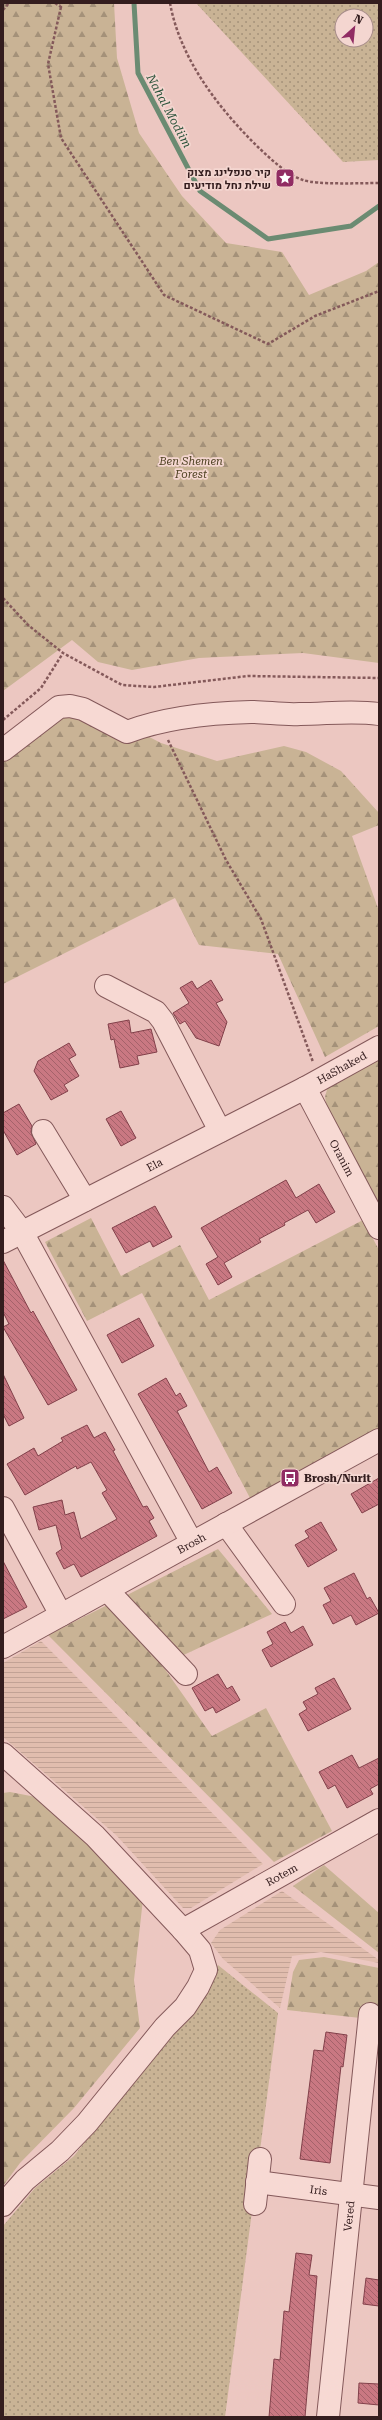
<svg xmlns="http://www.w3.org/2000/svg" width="382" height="2420" viewBox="0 0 382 2420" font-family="'Roboto Serif',Heebo,serif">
<defs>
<pattern id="farmland-rules" width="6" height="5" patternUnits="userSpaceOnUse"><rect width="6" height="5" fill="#e1bdae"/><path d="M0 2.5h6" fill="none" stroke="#c2a295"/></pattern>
<pattern id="grass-dots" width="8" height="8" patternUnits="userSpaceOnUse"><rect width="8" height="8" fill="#c9b395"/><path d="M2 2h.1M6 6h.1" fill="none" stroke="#a49179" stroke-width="1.8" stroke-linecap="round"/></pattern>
<pattern id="forest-firs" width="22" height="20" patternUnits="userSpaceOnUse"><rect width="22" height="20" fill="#c9b395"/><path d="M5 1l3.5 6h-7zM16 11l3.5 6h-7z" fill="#a49179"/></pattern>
<pattern id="building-back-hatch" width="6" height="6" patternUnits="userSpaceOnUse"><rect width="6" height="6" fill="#c97882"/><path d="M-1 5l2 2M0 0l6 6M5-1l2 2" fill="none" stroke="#a4626a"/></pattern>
</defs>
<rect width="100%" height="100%" fill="#ecc7c1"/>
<path fill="url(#farmland-rules)" d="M41 1641 263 1864 191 1908H183L116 1835 3 1737V1663Z
M282 1891 379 1960V1963L321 1952 292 1956 280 2008 223 1959 211 1943 220 1930Z"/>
<path fill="url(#grass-dots)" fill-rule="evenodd" d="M196 3H379V160L343 162ZM342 16H366V40H342Z
M218 1965 278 2013 225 2417H3V2226L35 2188 74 2156 203 1992Z"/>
<path fill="url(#forest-firs)" d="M3 3H114L117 58 139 133 182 196 226 243 282 252 309 295 366 271 379 262V663L303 653 199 658 132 670 98 662 72 640 3 691Z
M85 704 161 743 217 761 284 746 306 752 341 771 379 813V825L352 836 379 911V1026L325 1057 278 954 199 945 175 898 3 984V761L61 712Z
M379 1059V1206L327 1108 325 1097 328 1086Z
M91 1218 121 1276 180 1245 209 1300 363 1220 379 1250V1431L250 1498 142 1293 87 1321 45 1242Z
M218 1549 272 1614 162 1665 212 1736 266 1708 332 1831 274 1862 48 1635Z
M10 1792 41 1798 143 1899 134 1980 140 2028 74 2108 20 2163 3 2186V1793Z
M324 1865 379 1913V1953L293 1886Z
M324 1957 379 1968V2020L287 2010 293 1972 299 1960Z"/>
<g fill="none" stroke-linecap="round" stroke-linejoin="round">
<path stroke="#6b8b72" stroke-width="5" d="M134 3 138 73 200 191 268 239 351 226 379 206"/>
</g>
<path fill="url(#building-back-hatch)" stroke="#82404a" d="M211 980 223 1000 216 1003 227 1022 219 1046 196 1038 185 1021 180 1024 173 1013 189 1003 180 988 192 981 197 989Z
M129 1020 131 1033 151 1029 157 1052 137 1056 139 1064 120 1068 114 1039 111 1040 108 1024Z
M69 1043 76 1055 69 1059 79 1076 64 1085 68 1091 51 1100 34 1071 38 1061Z
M19 1104 32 1126 31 1132 36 1144 17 1155 3 1130V1113Z
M121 1111 136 1138 121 1146 106 1119Z
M286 1180 296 1198 319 1184 335 1212 316 1223 308 1210 284 1223 285 1225 259 1239 261 1242 224 1263 232 1277 218 1285 206 1264 218 1257 201 1228Z
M155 1206 172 1237 153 1247 150 1241 126 1253 112 1228Z
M3 1260 31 1313 33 1311 77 1390 48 1405 3 1327 9 1324 3 1312Z
M139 1318 154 1346 122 1363 107 1335Z
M3 1374 24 1418 9 1426 3 1414Z
M166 1378 176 1396 180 1393 187 1406 177 1411 209 1472 217 1467 232 1493 202 1509 138 1394Z
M87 1425 94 1438 105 1432 115 1450 113 1451 143 1507 147 1506 154 1518 149 1521 157 1536 81 1577 74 1564 64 1569 56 1553 62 1549 56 1525 39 1530 33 1507 62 1500 65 1515 74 1512 81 1539 117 1519 102 1493 107 1490 91 1462 77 1469 76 1466 25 1495 7 1464 34 1448 38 1456 63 1441 61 1438Z
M379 1478V1504L362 1513 351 1494Z
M321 1522 337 1550 308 1567 295 1545 309 1537 305 1531Z
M3 1561 27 1607 3 1619Z
M354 1573 367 1599 370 1597 379 1613 356 1625 351 1615 333 1624 323 1605 331 1601 324 1588Z
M285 1622 291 1633 303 1626 313 1645 271 1667 262 1650 273 1644 267 1632Z
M218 1674 227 1689 232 1686 240 1700 216 1713 213 1707 205 1711 192 1688Z
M334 1678 351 1709 308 1731 299 1714 307 1709 303 1702 318 1694 315 1688Z
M352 1755 359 1768 379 1758V1784L370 1789 373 1794 347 1808 335 1785 328 1789 319 1772Z
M326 2032 347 2035 343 2067 341 2066 330 2163 300 2159 314 2050 323 2051Z
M296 2253 312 2255 309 2275 317 2276 305 2417H269L274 2359 280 2360 284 2311 289 2312Z
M366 2278 379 2280V2306L363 2304Z
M359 2383 379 2384V2405L358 2403Z"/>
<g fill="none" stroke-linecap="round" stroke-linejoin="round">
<g stroke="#84595a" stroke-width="24">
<g id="minor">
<path d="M3 750 59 707 70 706 83 709 127 732C166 717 209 713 251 712 267 712 283 715 300 714 326 714 352 710 379 714"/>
<path d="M106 986 156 1012 163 1021 220 1131"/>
<path id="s1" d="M305 1088 379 1228"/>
<path d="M43 1131 85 1200"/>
<path d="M3 1207 22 1232 192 1543"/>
<path id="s2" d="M3 1242 305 1088 379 1047"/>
<path d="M3 1508 61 1615"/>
<path d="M226 1524 284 1604"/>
<path d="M107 1590 186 1674"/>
<path id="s3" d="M3 1647 379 1440"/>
<path d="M3 1754 95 1836 183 1930 200 1950 206 1970 198 1987 185 2007 165 2027 87 2123 60 2151 25 2180 3 2205"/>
<path id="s4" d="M183 1930 379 1820"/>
<path id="s5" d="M257 2182 379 2198"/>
<path d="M255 2204 260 2159"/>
<path id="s6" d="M328 2417 370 2014"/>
</g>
</g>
<path stroke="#84595a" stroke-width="2.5" stroke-dasharray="3 2" stroke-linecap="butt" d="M55 3 61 7 60 3
M170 3C180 59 219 109 259 148 272 160 286 174 303 180 317 185 362 183 379 183
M61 7 48 64 61 138 164 295 268 344 315 316 379 291
M3 10 9 3
M3 598 28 625 63 653 122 685 154 687 248 676 379 678
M3 720 41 688 63 653
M168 740 226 860 261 919 313 1062"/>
<use href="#minor" stroke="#f7d9d3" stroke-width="22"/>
</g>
<defs>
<g id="sight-square" transform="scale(1)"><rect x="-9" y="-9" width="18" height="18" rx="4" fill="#912c63" stroke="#f4d6d0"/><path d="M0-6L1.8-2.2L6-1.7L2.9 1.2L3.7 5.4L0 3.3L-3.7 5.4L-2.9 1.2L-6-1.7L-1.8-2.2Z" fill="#fff"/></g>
<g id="bus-square" transform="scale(1)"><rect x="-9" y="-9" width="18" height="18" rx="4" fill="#912c63" stroke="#f4d6d0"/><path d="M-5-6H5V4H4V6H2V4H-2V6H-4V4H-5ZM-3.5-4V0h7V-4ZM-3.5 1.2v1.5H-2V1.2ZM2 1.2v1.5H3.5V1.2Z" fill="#fff"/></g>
</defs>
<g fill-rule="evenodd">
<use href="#sight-square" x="285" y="178"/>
<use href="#bus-square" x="290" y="1478"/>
</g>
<g text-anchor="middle" stroke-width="3.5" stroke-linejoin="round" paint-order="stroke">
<g font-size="11" font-weight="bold" fill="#341d1e" stroke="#f4d6d0" text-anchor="end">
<text x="271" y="176">קיר סנפלינג מצוק<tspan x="271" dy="13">שילת נחל מודיעים</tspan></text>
<text x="304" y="1482" text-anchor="start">Brosh/Nurit</text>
</g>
<g font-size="11" font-style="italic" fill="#504324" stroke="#f4d6d0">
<text x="191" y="465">Ben Shemen<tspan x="191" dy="13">Forest</tspan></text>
</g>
<g font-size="11" fill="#341d1e" stroke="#f4d6d0">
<text dy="4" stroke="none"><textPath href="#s2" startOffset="381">HaShaked</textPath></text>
<text dy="4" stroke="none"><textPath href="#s1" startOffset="79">Oranim</textPath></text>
<text dy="4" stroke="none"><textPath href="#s2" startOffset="170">Ela</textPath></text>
<text dy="4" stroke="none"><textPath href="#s3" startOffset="215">Brosh</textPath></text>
<text dy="4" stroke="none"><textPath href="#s4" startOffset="113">Rotem</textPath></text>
<text dy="4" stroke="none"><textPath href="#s5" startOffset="62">Iris</textPath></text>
<text dy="4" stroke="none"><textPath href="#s6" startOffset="202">Vered</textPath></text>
</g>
<g font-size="12" font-style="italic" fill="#2d543c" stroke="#f4d6d0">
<text transform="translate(169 111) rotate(62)" y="4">Nahal Modiim</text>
</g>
</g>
<rect width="382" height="2420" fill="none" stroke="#341d1e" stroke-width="8"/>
<g transform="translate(354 28) rotate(27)"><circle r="19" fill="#f4d6d0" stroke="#a78c89"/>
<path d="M0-3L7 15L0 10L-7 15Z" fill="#912c63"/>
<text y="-6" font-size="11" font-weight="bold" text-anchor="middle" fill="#341d1e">N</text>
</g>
</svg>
